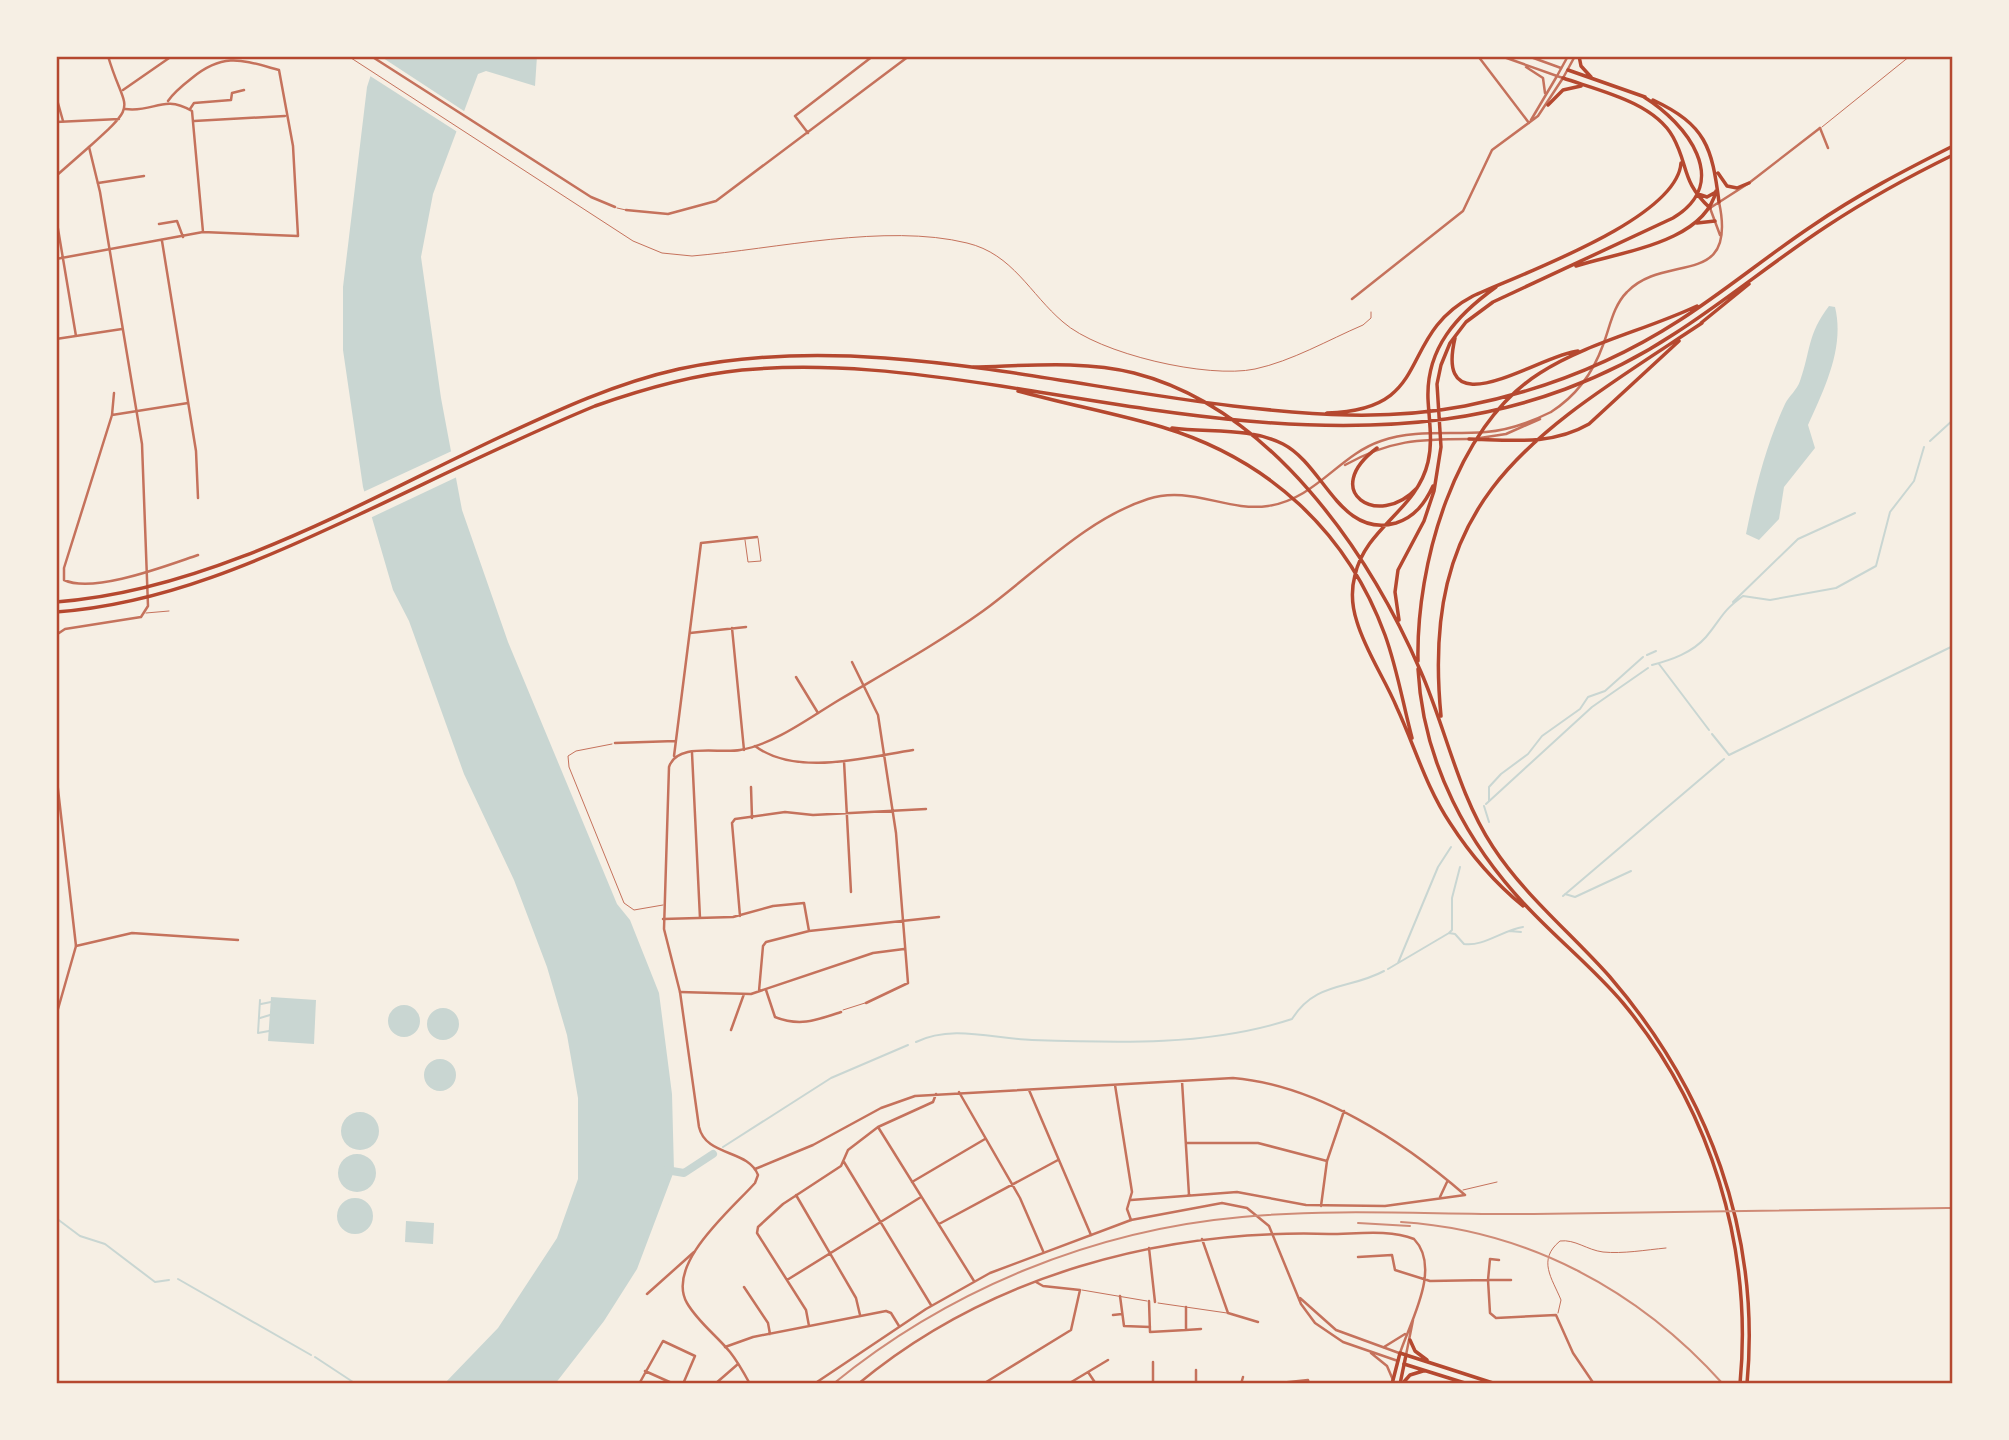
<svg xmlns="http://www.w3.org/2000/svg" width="2009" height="1440" viewBox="0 0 2009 1440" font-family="'Times New Roman',serif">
<rect width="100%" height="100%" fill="#f6efe4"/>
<path fill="#c9d6d2" d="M377 56H537L535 86 486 71 478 74 433 194 421 257 441 398 462 510 508 642 617 904 630 920 659 993 672 1094 674 1171 637 1269 604 1321 555 1384H444L498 1328 557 1238 578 1179V1098L567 1035 547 967 514 880 464 774 409 621 393 590 363 487 343 350V287L367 87Z
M1829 306 1835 307C1845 348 1824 389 1808 425L1815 448 1784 487 1779 519 1759 540 1746 534C1755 489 1766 445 1785 404 1789 396 1797 390 1800 381 1811 350 1807 335 1829 306Z
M271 997 316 1000 314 1044 268 1041Z
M388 1021a16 16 0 1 1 32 0a16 16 0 1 1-32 0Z
M427 1024a16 16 0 1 1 32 0a16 16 0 1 1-32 0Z
M424 1075a16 16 0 1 1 32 0a16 16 0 1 1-32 0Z
M341 1131a19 19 0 1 1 38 0a19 19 0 1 1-38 0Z
M338 1173a19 19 0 1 1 38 0a19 19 0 1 1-38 0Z
M337 1216a18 18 0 1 1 36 0a18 18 0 1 1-36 0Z
M406 1221 434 1223 433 1244 405 1242Z"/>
<path fill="#f6efe4" d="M373 56H380L467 113 459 133 367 74Z
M454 450 459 476 368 519 361 493Z"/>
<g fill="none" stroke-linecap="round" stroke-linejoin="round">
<path stroke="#c9d6d2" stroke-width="2" d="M1930 441 1953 420
M1733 602 1798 539 1855 513
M1647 655 1656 651
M1659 664 1709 730
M1652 665C1671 660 1692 653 1706 637 1722 618 1721 612 1743 596L1770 600 1836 588 1876 566 1890 512 1914 481 1924 447
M1712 734 1729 755 1953 646
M1489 801V787L1501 774 1528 754 1542 736 1580 709 1588 697 1605 691 1643 657
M1486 804 1592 707 1648 668
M1484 806 1489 822
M1565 894 1575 897 1631 871
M1563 896 1724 759
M1509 931 1521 932
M1449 933 1452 930V898L1460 867
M1398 963 1438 867 1451 847
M1388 969 1449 933 1455 934 1464 944C1483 947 1503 930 1523 927
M260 1000 258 1033 269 1031
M261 1004 271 1002
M260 1018 270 1015
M916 1042C952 1024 995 1039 1032 1040 1118 1043 1210 1046 1292 1019 1316 981 1349 990 1384 971
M723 1147 831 1078 908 1045
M56 1218 80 1236 105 1244 155 1282 169 1280
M178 1279 311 1355
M315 1357 356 1384"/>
<path stroke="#c9d6d2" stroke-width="8" d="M666 1170 684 1173 713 1154"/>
<path stroke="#c5725c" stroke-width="1" d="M348 56 633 241 662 253 692 256C775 249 886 223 967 243 1013 254 1030 294 1063 322 1099 354 1208 379 1255 369 1292 361 1328 340 1363 325L1371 318V312
M1822 127 1910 56
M617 208 626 210
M745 540 748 562 761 561 758 538
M146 613 169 611
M612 744 576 751 568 756 569 767 624 903 634 910 663 905
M843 1010 865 1003
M1463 1190 1497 1182
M1082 1290 1147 1301
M1158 1303 1227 1313
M1558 1313 1561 1300C1552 1278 1537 1260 1560 1241 1575 1239 1587 1250 1603 1252 1623 1254 1645 1250 1666 1248"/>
<path stroke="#c5725c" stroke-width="2.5" d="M371 56 591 197 615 207
M1478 56 1529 123
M1501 56 1557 76 1531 120
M1528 56 1561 68
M1526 67 1543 78 1545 93
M123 90 172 56
M56 96 63 121
M125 109C155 113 162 94 192 111L203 232
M190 109 194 103 231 100 232 93 244 90
M194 121 285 116
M1820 128 1828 148
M808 133 795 116 873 56
M56 176 89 147
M98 183 144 176
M626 210 668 214 716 201 909 56
M56 217 76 336
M159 224 177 221 183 237
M162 241 196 451 198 498
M56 259 203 232 298 236 293 146 279 70C242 60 224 52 192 78 183 85 174 92 168 101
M1352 299 1463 211 1492 150 1538 116 1563 78
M56 339 122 329
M114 393 112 415 64 568V580C94 594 168 565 198 555
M112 415 188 403
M732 628 744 750
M690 633 746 627
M852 662 878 715 896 833 908 983 866 1003
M796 677 818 713
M615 743 675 741
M755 746C796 777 867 757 913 750
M692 753 700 918
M674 756 701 543 757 537
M844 761 851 892
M751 787 752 818
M740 916 732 823 735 819 785 812 813 815 926 809
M663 919 733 917 773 906 804 903 809 931
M76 946 132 933 238 940
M766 990 775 1017C800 1027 817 1020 841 1012
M759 991 763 946 766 942 809 931 939 917
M680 992 751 994 873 953 904 949
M731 1030 744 994
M1182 1081 1189 1195
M1115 1085 1132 1192 1127 1209 1131 1220
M1029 1090 1091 1235
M959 1092 1020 1198 1043 1251
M878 1127 974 1281
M1186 1143H1258L1327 1161
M844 1162 931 1305
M755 1169 813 1145 881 1108 915 1096 1233 1078C1317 1085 1403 1141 1465 1195
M912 1182 985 1139
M796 1195 856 1298 860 1315
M1440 1197 1447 1182
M1131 1200 1237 1192 1306 1205 1385 1206 1465 1195
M1321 1206 1327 1161 1344 1111
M939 1224 1058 1160
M1202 1239 1228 1313 1258 1322
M1149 1248 1155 1302
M1358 1257 1392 1255 1395 1270 1430 1281 1488 1280 1490 1313 1496 1318 1556 1315 1573 1353 1594 1384
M1499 1260 1490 1259 1488 1280H1511
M787 1280 921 1197
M744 1287 768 1323 770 1334
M647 1294 694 1252
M1120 1296 1124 1326 1150 1327
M1149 1301 1150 1332 1186 1330V1307
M1113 1315 1122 1314
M809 1326 806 1310 757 1233 758 1227 783 1204 841 1166 848 1150 878 1127 933 1102 936 1094
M1186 1330 1201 1329
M725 1347 753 1337 886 1311 891 1313 899 1326
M1384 1347 1405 1334
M1406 1355 1413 1320
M645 1371 674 1384
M1088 1372 1096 1384
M639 1384 663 1341 695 1356 683 1384
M715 1384 738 1364
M858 1384C989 1275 1162 1229 1329 1234 1356 1234 1389 1229 1414 1239 1442 1268 1410 1322 1400 1353
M983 1384 1071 1330 1080 1290 1043 1286 1036 1282
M1068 1384 1108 1360
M1153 1384V1362
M1196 1384V1370
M1241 1384 1243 1377
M1269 1384 1308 1380 1309 1384"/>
<path stroke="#c5725c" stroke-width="2.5" d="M1568 56 1557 76 1563 78 1575 56
M56 122 119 119
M1720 235 1710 208 1749 183 1820 128
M1551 412C1576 396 1593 373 1603 345 1610 327 1613 306 1627 292 1665 252 1738 290 1719 202
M1480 438 1506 434 1540 419
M1345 465C1390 440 1419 439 1469 439
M56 635 65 629 141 617 148 606 142 444 100 192 89 147C141 100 125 114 108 56
M56 772 76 946 56 1016
M1300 1298 1336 1330 1399 1353
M1371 1353 1387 1366 1393 1380
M750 1384C744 1373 738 1362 730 1352 716 1335 698 1322 687 1303 665 1264 732 1209 755 1183L758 1175C748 1149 706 1157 699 1127L680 992 664 929 669 767C677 742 720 754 740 750 775 744 809 718 839 700 888 671 937 644 983 611 1035 573 1086 519 1148 499 1190 485 1227 512 1268 506 1316 499 1339 455 1381 441 1415 429 1451 435 1486 432 1509 430 1531 422 1551 412
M814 1384 926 1309 990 1273 1131 1220 1222 1203 1247 1208 1269 1226 1301 1304 1315 1323 1343 1342 1398 1361"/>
<path stroke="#b5482f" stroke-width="3.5" d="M1392 1384 1400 1353 1406 1355 1400 1384"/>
<path stroke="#b5482f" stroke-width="3.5" d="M1579 56 1581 66 1591 77
M1568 70 1645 97
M1563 78C1597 90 1654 102 1673 137 1689 166 1681 181 1710 208
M1653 100C1706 125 1712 147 1719 202
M1548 105 1563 90 1581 86
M1718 173 1727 186 1737 188 1749 183
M1698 194 1707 197 1716 192
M1697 223 1715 221
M1576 266C1619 252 1704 243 1716 191
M1496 287C1457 315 1426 348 1428 399 1429 420 1433 441 1428 462 1417 510 1366 527 1355 575 1351 590 1352 607 1357 622 1366 652 1385 679 1397 708 1415 747 1426 787 1450 823 1470 854 1495 883 1523 906
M1701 323 1749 284
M1455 338C1433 432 1541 354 1578 351
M973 367C1025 366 1082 360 1134 373 1270 408 1368 550 1421 672 1446 729 1458 794 1493 847 1525 896 1571 933 1610 977 1708 1091 1761 1233 1747 1384
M1018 391C1065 404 1114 413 1162 427 1268 459 1347 531 1385 635 1397 668 1403 704 1412 738
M1327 413C1436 410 1395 337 1473 296 1521 274 1677 219 1681 163
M1172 428C1209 433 1249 427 1283 444 1324 465 1340 539 1396 523 1415 517 1425 503 1433 486
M1469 439C1510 440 1551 446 1589 424L1679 341
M1377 448C1319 491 1378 530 1417 488
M56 602C210 591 362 502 500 437 558 410 616 383 679 369 859 330 1054 385 1233 406 1311 415 1386 421 1465 406 1541 391 1615 362 1680 320 1725 291 1767 256 1812 226 1857 195 1905 170 1953 146
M56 612C165 604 261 560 358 515 437 478 515 439 595 406 643 389 691 375 742 370 829 362 915 373 1001 386 1147 409 1298 439 1446 419 1527 408 1606 379 1674 334 1727 300 1775 260 1827 226 1868 199 1910 176 1953 155
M1399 620 1395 592 1398 570 1424 521 1434 491 1441 447 1437 384 1441 365 1450 343 1466 322 1493 302 1673 218C1733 182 1686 123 1644 97
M1418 661C1416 565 1454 427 1540 373 1587 343 1646 330 1697 306
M1418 669C1423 763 1468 847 1533 913 1563 944 1596 971 1623 1003 1711 1109 1753 1248 1740 1384
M1441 716C1419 493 1536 433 1702 323
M1410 1340 1415 1351 1427 1360
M1406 1355 1496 1384
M1404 1364 1468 1384
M1402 1384 1410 1375 1423 1371"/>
<path stroke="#cf8b77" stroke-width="2" d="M1401 1222C1527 1230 1639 1290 1723 1384
M1358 1223 1410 1226
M833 1384C949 1289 1094 1230 1242 1217 1339 1208 1437 1215 1534 1214 1673 1213 1813 1210 1953 1208"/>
</g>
<rect width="2009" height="1440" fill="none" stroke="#f6efe4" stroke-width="116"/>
<rect x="58" y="58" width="1893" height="1324" fill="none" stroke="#b5482f" stroke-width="2.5"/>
</svg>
